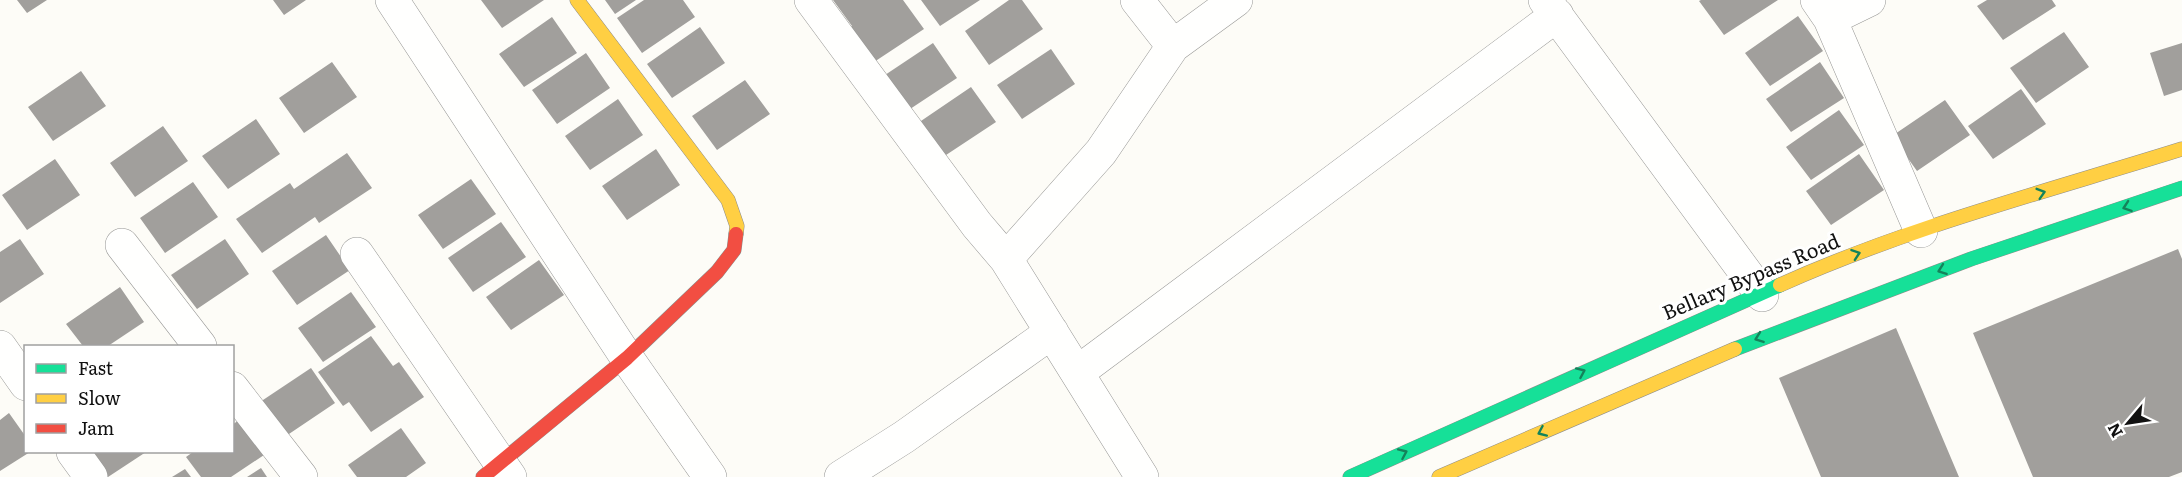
<svg xmlns="http://www.w3.org/2000/svg" width="2182" height="477" viewBox="0 0 2182 477" font-family="Literata,serif">
<rect width="100%" height="100%" fill="#fdfcf7"/>
<path fill="#a19f9c" d="M17 0H47L27 13Z
M273 0H306L284 15Z
M481 0H544L502 28Z
M605 0H636L615 14Z
M644 0H683L695 17 642 53 617 18Z
M833 0H903L924 29 871 64 846 31 852 26Z
M921 0H980L940 26Z
M1009 0H1022L1043 29 989 65 965 31Z
M1701 0H1778L1724 35 1699 1Z
M1987 0H2052L2056 6 2003 40 1977 6Z
M1798 16 1823 51 1770 86 1745 53Z
M552 17 577 53 524 87 499 54Z
M700 27 725 63 672 98 647 64Z
M2064 32 2089 67 2036 103 2010 68Z
M933 43 957 78 904 113 879 79Z
M2182 43V90L2164 96 2150 53Z
M1051 49 1075 84 1022 119 997 85Z
M586 53 610 88 557 124 532 90Z
M332 62 357 97 304 133 279 98Z
M1820 62 1844 98 1791 132 1766 99Z
M81 71 106 106 53 141 28 107Z
M745 80 770 114 717 150 692 116Z
M971 87 996 122 943 157 918 123Z
M2021 89 2046 124 1993 159 1968 126Z
M618 99 643 135 590 170 565 136Z
M1945 100 1970 135 1917 171 1892 136Z
M1839 110 1864 145 1811 180 1786 147Z
M256 119 280 154 228 189 202 156Z
M163 126 188 161 135 197 110 163Z
M656 149 680 185 627 220 602 186Z
M347 153 372 188 319 223 315 217 262 253 236 219 290 183 294 189Z
M1859 154 1884 190 1831 225 1806 191Z
M55 159 80 195 27 230 2 195Z
M471 179 496 214 443 249 418 215Z
M193 182 218 217 165 253 140 218Z
M501 222 526 257 473 292 448 258Z
M326 235 350 270 297 305 272 271Z
M20 239 44 274 0 303V252Z
M225 239 249 274 197 309 171 275Z
M2178 249 2182 259V472L2169 477H2033L1973 333Z
M539 260 564 295 511 330 486 297Z
M120 287 144 322 108 346H83L66 324Z
M351 292 376 327 323 362 298 328Z
M1896 328 1959 477H1821L1779 378Z
M371 336 393 366 399 362 424 397 371 432 349 402 343 406 318 372Z
M311 368 335 403 283 438 257 404Z
M9 413 26 437V452H30L0 471V420Z
M239 420 264 455 231 477H201L186 457 193 452H232V425Z
M401 428 426 463 406 477H357L348 465Z
M89 452H146L108 477Z
M261 468 267 477H247Z
M185 469 191 477H172Z"/>
<g fill="none" stroke-linecap="round" stroke-linejoin="round">
<g stroke="#979795" stroke-width="34">
<path id="street" d="M392 0 627 358 710 477
M811 0 977 225 1006 259 1142 477
M1137 0 1173 46
M1545 0 1762 295
M1817 0 1830 19 1921 231
M1830 19 1869 0
M122 245 200 346
M357 254 510 477
M1006 259 1101 152 1173 46 1236 0
M0 347 26 384
M1078 372 1557 15
M232 388 301 477
M73 452 91 477
M841 477 904 437 1052 332"/>
</g>
<g stroke="#8e8d8b" stroke-width="15">
<path id="fast" d="M1735 349 1971 259 2182 188
M1350 477 1780 285"/>
</g>
<g stroke="#8e8d8b" stroke-width="15">
<path id="slow" d="M577 0 728 200 737 226 736 234
M1780 285C1909 227 2048 191 2182 149
M1439 477 1735 349"/>
</g>
<g stroke="#8e8d8b" stroke-width="15">
<path id="jam" d="M483 477 627 358 717 272 734 250 736 234"/>
</g>
<use href="#street" stroke="#fffffe" stroke-width="33"/>
<use href="#fast" stroke="#16e098" stroke-width="14"/>
<use href="#slow" stroke="#ffcf43" stroke-width="14"/>
<use href="#jam" stroke="#f24e42" stroke-width="14"/>
</g>
<defs><path id="oneway-chevron" d="M-2-3.5L2.5 0L-2 3.5" fill="none" stroke-width="1.6" stroke-linecap="round" stroke-linejoin="round" transform="scale(1.5)"/></defs>
<g stroke="#14835b">
<use href="#oneway-chevron" transform="translate(2041 193) rotate(-17)"/>
<use href="#oneway-chevron" transform="translate(2127 207) rotate(161)"/>
<use href="#oneway-chevron" transform="translate(1856 254) rotate(-19)"/>
<use href="#oneway-chevron" transform="translate(1942 270) rotate(160)"/>
<use href="#oneway-chevron" transform="translate(1759 338) rotate(160)"/>
<use href="#oneway-chevron" transform="translate(1581 372) rotate(-24)"/>
<use href="#oneway-chevron" transform="translate(1542 432) rotate(156)"/>
<use href="#oneway-chevron" transform="translate(1403 453) rotate(-24)"/>
</g>
<g text-anchor="middle" stroke-width="6" stroke-linejoin="round" paint-order="stroke">
<g font-size="20" fill="#111" stroke="#fff">
<text transform="translate(1751 277) rotate(-23)" y="7">Bellary Bypass Road</text>
</g>
</g>
<rect x="24" y="345" width="210" height="108" fill="#ffffff" stroke="#a0a0a0" stroke-width="1.5"/>
<rect x="36" y="364" width="30" height="9" fill="#16e098" stroke="#a0a0a0" stroke-width="1.5"/>
<text x="78" y="375" font-size="18" fill="#111111">Fast</text>
<rect x="36" y="394" width="30" height="9" fill="#ffcf43" stroke="#a0a0a0" stroke-width="1.5"/>
<text x="78" y="405" font-size="18" fill="#111111">Slow</text>
<rect x="36" y="424" width="30" height="9" fill="#f24e42" stroke="#a0a0a0" stroke-width="1.5"/>
<text x="78" y="435" font-size="18" fill="#111111">Jam</text>
<g transform="translate(2128 423) rotate(241)" stroke="#ffffff" stroke-width="4.5" paint-order="stroke">
<path d="M0-4.5L10 22L0 15L-10 22Z" fill="#111111"/>
<text y="-9" font-size="16" font-weight="bold" text-anchor="middle" fill="#111111">N</text>
</g>
</svg>
